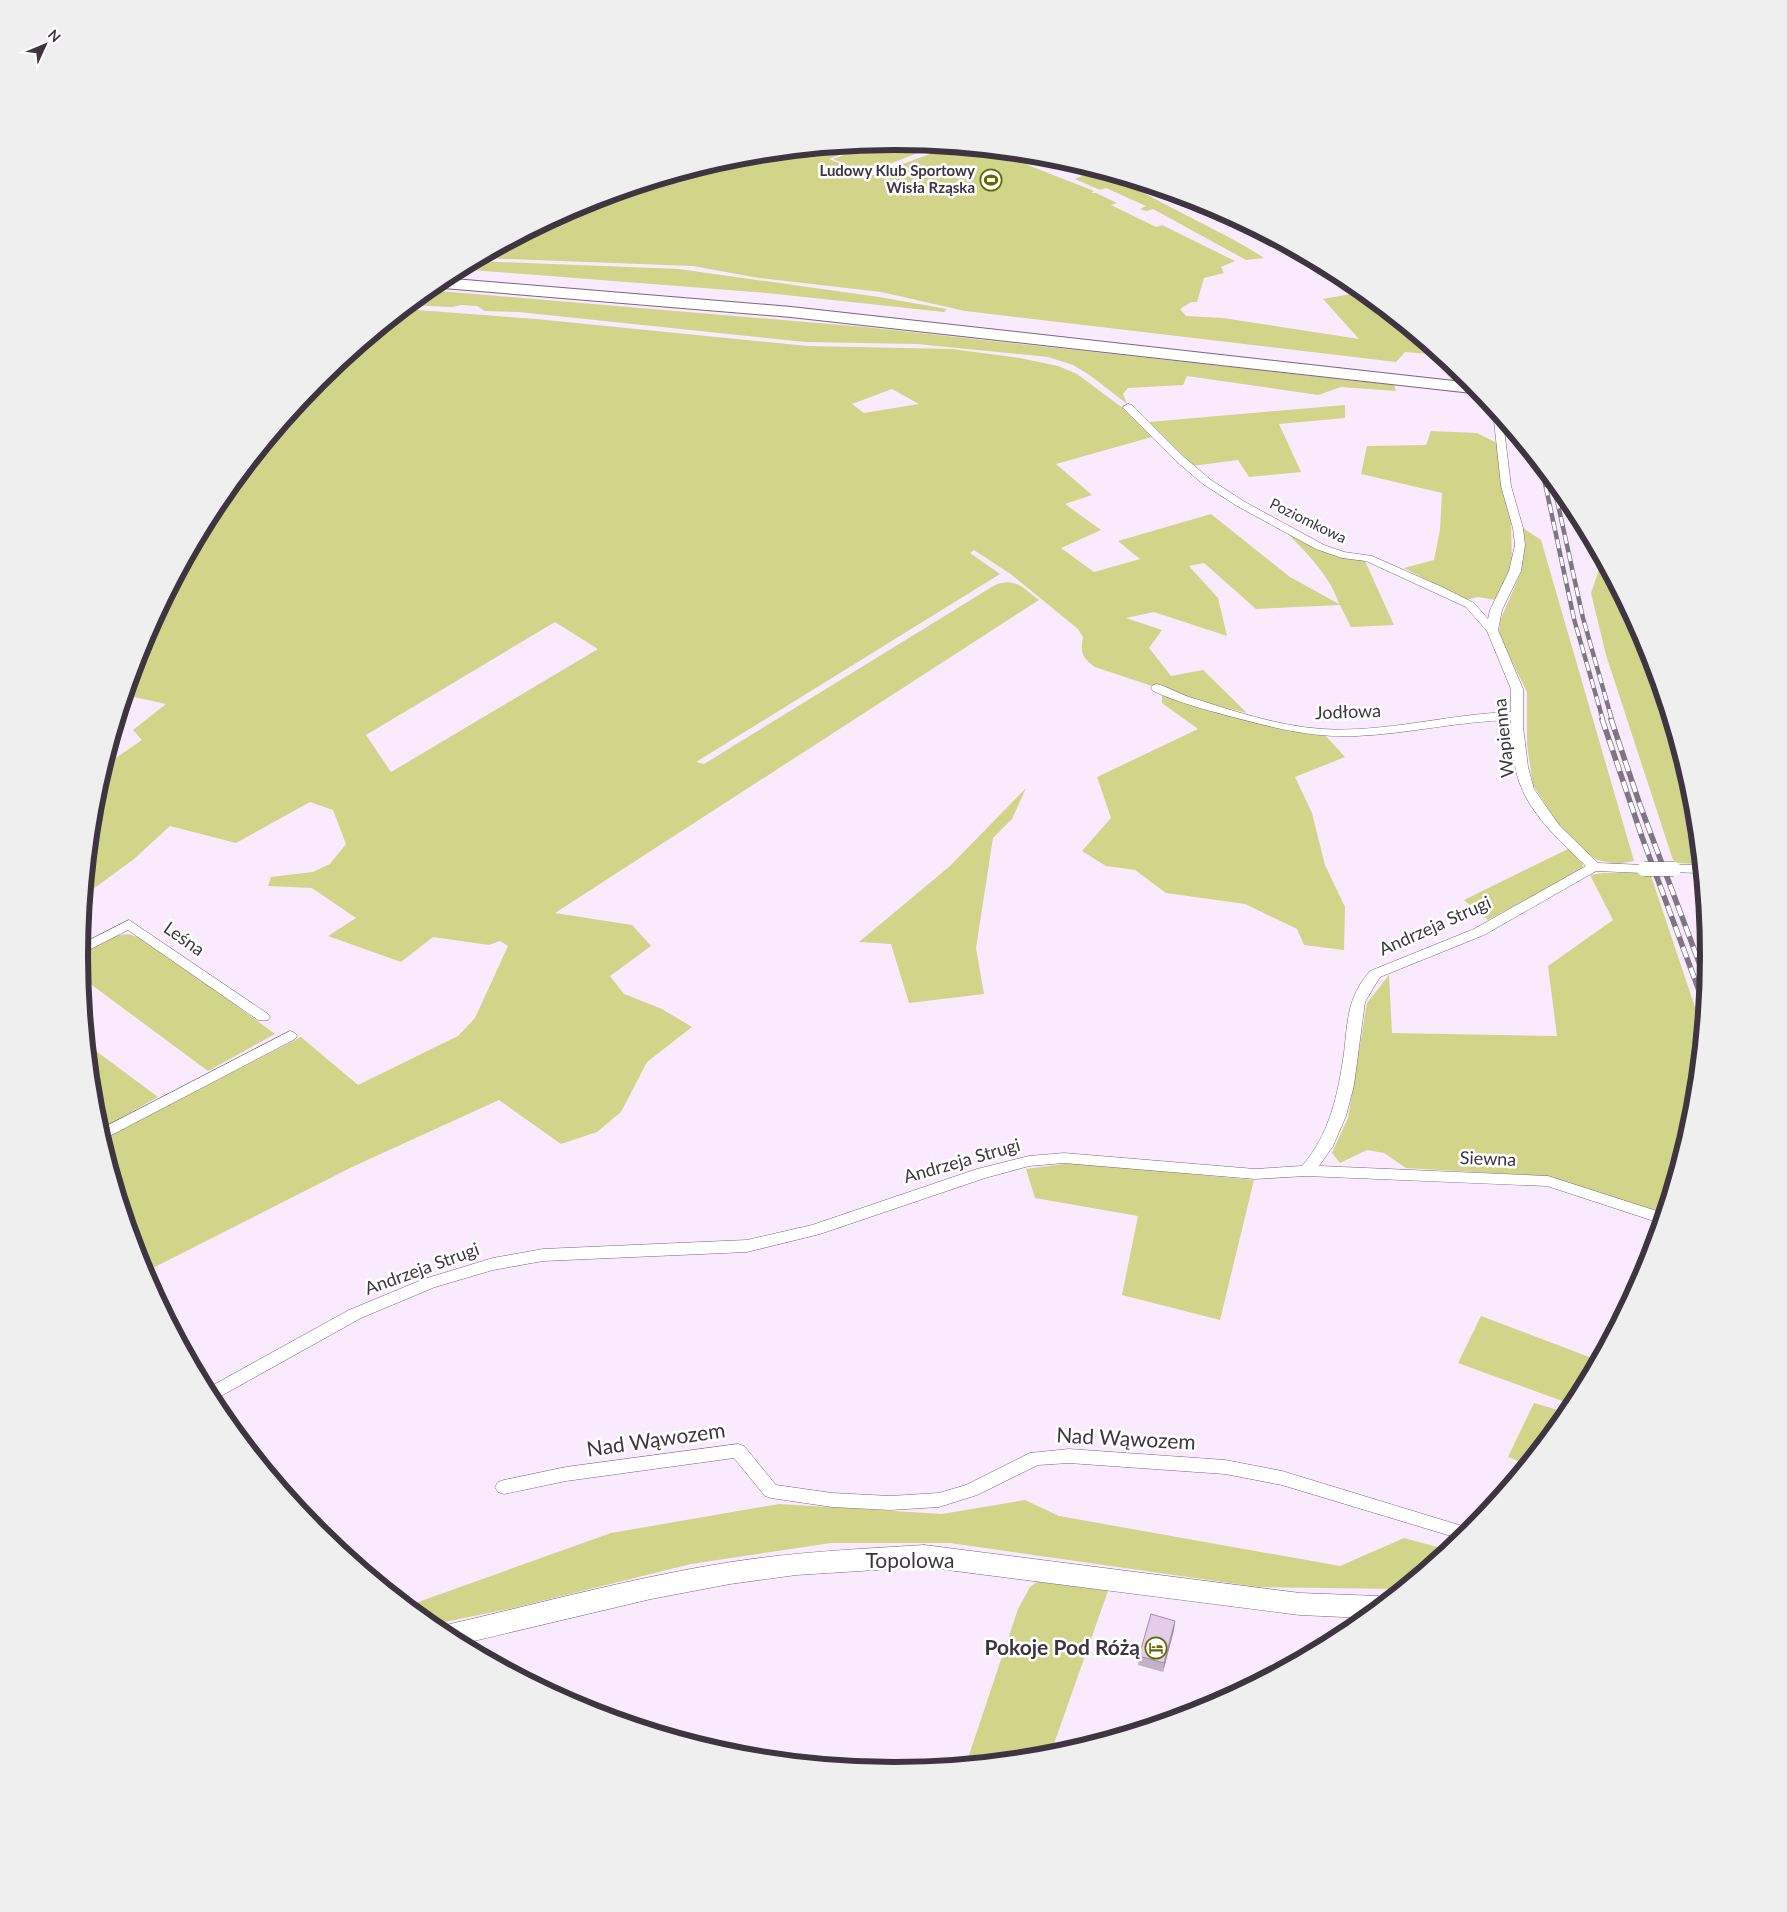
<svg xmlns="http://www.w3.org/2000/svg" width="1787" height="1912" viewBox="0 0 1787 1912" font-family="Lato,sans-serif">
<rect width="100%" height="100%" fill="#f9ebfd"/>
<path fill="#d1d489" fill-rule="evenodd" d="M894 141 936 146 866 173 833 159 877 143Z
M868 144 829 159 870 176 949 147 992 151 1094 191 1091 193H1096L1117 203 1111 205 1156 227 1162 225 1235 261 1221 267 1224 273 1204 278 1197 302H1191L1180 309 1186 316 1223 318 1359 339 1323 299 1362 292 1450 364 1429 354 1405 352 1396 362 965 311 881 292 759 278 693 266 480 258 582 203 735 157Z
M1038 156C1089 161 1136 189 1180 212 1208 227 1237 240 1264 258L1246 260 1153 209 1146 211 1140 209 1146 206 1106 188 1100 190 1075 179 1082 176 1076 173 1078 171Z
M474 261 679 269 879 297 947 309 944 312 767 293 459 269Z
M427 290 865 327 1394 385 1396 391 1341 387 1318 395 1187 376 1183 385 1128 388 1123 394 1127 404 1091 376 1073 365 1048 357 917 344 805 342 519 312 485 311 477 306 461 305 452 307 408 305Z
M404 309 536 319 808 346 952 349 1020 358 1058 366 1077 374 1128 412 1152 437 1056 464 1092 495 1065 504 1101 530 1061 548 1094 572 1140 559 1118 541 1211 514 1290 577 1339 604C1331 577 1306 552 1286 532L1327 553 1365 561 1394 625 1351 627 1340 605 1256 609 1204 563 1189 566 1218 598 1227 636 1154 612 1126 618 1162 630 1149 648 1171 676 1203 670 1247 713 1191 699 1095 667C1082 658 1080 652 1083 637L1078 629 1012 575 974 550 970 553 1000 574 696 762 704 764 995 585C1016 577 1022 588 1039 600L555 913 632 925 651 946 610 976 624 994 662 1009 692 1027 647 1062 621 1112 597 1132 561 1144 499 1100 352 1167 143 1273 102 1139 301 1037 358 1085 458 1036 475 1018 508 946 500 941 489 945 433 937 401 962 328 936 356 918 312 888 268 886 271 877 313 872 330 864 346 844 333 810 310 802 236 843 170 826 134 859 85 895 94 797 104 766 142 740 133 730 166 704 125 695 141 644 216 503 318 380ZM892 389 919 404 864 413 852 404ZM555 622 598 649 391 772 366 735Z
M1345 405V418L1279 424 1301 472 1249 477 1238 460 1192 466 1149 422Z
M1431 431 1477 433 1499 444 1501 485 1511 519 1512 568 1496 600 1478 597 1466 600 1404 568 1434 560 1440 530 1442 493 1361 474 1367 446 1426 445Z
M1523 528 1541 540 1634 861 1617 864 1597 860 1580 848 1562 830 1533 785 1527 745V692L1499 635 1500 621 1521 572 1524 549Z
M1602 561 1646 644 1693 797 1699 864 1675 863 1672 857 1606 655 1591 593Z
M1162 695 1302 733 1325 735 1345 757 1295 777 1312 813 1325 865 1345 907 1344 950 1304 945 1297 929 1245 904 1166 893 1135 870 1106 866 1082 851 1111 818 1097 777 1198 729 1162 703Z
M1026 788 1012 819 993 838 976 948 984 994 909 1003 891 944 859 942 950 866Z
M1568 849 1583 863 1582 869 1488 920 1464 900Z
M1603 873H1650L1701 1025 1693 1115 1663 1213 1542 1176 1406 1168 1384 1153 1367 1150 1340 1163 1332 1153 1348 1118 1367 1003 1389 975 1392 1033 1557 1036 1548 966 1613 920 1590 875Z
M128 934 147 940 275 1034 208 1071 81 977 79 956 113 936Z
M88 1045 158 1097 99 1130 94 1115Z
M1072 1163 1254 1180 1220 1320 1122 1295 1138 1216 1035 1198 1026 1169Z
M1481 1316 1597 1360 1573 1405 1458 1363Z
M1534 1403 1568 1413 1526 1464 1508 1457Z
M1025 1500 1059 1516 1340 1566 1404 1538 1448 1550 1400 1589 1258 1587 950 1543H831L691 1564 513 1608 430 1625 407 1606 611 1533 779 1504 942 1514Z
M1038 1581 1108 1591 1050 1755 966 1764 1018 1609 1030 1587Z"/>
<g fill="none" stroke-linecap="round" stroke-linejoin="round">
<g stroke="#79647d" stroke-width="1">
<path id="street" d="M1128 404 1132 405 1184 457 1211 480 1245 502 1324 545 1344 552 1372 556 1442 587 1474 603 1488 619 1490 610 1509 571 1515 545 1513 528 1501 486 1493 411 1503 421 1511 486 1523 528 1525 545 1521 571 1502 610 1498 630 1523 689V727L1528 767 1534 789 1559 825 1598 863 1644 865 1651 869 1644 873 1596 871 1484 935 1380 977 1365 1002 1354 1085 1346 1116 1333 1146 1319 1166 1548 1176 1663 1213 1660 1223 1547 1186 1306 1176 1255 1179 1064 1163 1029 1166 985 1178 820 1234 747 1252 543 1261 493 1270 435 1287 361 1318 212 1401 206 1389 349 1310 424 1279 493 1258 543 1249 747 1240 812 1225 977 1169 1029 1156 1064 1153 1255 1169 1302 1166C1330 1134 1338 1094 1344 1053 1348 1019 1347 998 1370 971L1474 929 1586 866C1562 843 1535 819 1522 789 1513 769 1511 741 1511 720 1459 721 1408 734 1356 736 1311 738 1271 727 1229 716 1203 709 1177 702 1153 691L1151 688 1153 685 1157 684C1168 687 1178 693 1189 697 1231 710 1277 726 1322 729 1385 733 1448 714 1511 712V689L1487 631 1466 607 1366 561 1342 558 1316 549 1237 506 1203 484 1176 461 1124 409 1123 407Z
M1674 865H1699L1700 873 1669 872 1667 869 1669 866Z
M129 920 268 1014 270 1017 268 1020H258L128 930 79 955 80 945Z
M290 1031 295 1033 297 1036 295 1039 102 1140 99 1130Z
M738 1444 744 1446 776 1485 832 1493 890 1496 939 1493 966 1485 1030 1453 1069 1449 1225 1460 1282 1471 1472 1529 1461 1539 1282 1485 1225 1474 1069 1463 1038 1465 977 1495 939 1507 890 1510 832 1507 771 1498 765 1496 734 1458 566 1481 504 1494 498 1492 495 1487 498 1482 504 1480 566 1467Z"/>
</g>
<g stroke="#79647d" stroke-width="1">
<path id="secondary" d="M924 1545 1300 1593 1378 1596 1387 1599 1365 1618 1300 1615 924 1567 796 1575 730 1584 651 1599 461 1644 436 1629 446 1625C541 1603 635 1577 731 1562 795 1552 860 1549 924 1545Z"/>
</g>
<g stroke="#79647d" stroke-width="2">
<path id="highway" d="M442 278 791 307 1472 383 1481 394 791 317 431 287Z"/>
</g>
<use href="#street" fill="#fff" fill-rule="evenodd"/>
<use href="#secondary" fill="#fff" fill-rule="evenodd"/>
<use href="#highway" fill="#fff" fill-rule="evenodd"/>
<g stroke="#807582" stroke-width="4.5">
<path id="rail-far1" d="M1542 469 1574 619 1603 720
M1553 482 1583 618 1612 720"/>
</g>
<g stroke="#807582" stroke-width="5.5">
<path id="rail" d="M1602 719 1642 837 1704 1004
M1611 719 1640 805 1706 981"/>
</g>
<use href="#rail-far1" stroke="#fff" stroke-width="3" stroke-dasharray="9" stroke-linecap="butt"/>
<use href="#rail" stroke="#fff" stroke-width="4" stroke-dasharray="11" stroke-linecap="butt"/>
<g stroke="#79647d" stroke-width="15" stroke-linecap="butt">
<path id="street-bridge" d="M1644 869H1674"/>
</g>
<use href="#street-bridge" stroke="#fff" stroke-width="14"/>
</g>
<path fill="#c4b0c9" d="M1175 1621 1174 1630 1163 1672 1138 1665 1139 1656Z"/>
<path fill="#a090a4" d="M1175 1621 1174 1630 1163 1672 1164 1663Z"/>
<path fill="#e4cdea" stroke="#a090a4" d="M1151 1614 1175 1621 1164 1663 1139 1656Z"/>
<defs>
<g id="stadium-ring" transform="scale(1.125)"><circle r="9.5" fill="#fff" stroke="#676702" stroke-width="1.5"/><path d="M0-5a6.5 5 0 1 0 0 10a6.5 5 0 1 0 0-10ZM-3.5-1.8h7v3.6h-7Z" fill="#676702"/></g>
<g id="hotel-ring" transform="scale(1.125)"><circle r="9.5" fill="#fff" stroke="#676702" stroke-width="1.5"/><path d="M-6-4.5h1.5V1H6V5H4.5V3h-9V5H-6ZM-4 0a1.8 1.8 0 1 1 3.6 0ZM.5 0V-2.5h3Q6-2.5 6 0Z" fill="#676702"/></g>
</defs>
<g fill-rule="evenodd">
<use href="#stadium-ring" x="991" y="180"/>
<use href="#hotel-ring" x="1156" y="1648"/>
</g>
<g text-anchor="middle" stroke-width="5" stroke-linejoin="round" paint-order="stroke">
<g font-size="15" font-weight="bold" fill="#3e3540" stroke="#fff" text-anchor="end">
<text x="975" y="176">Ludowy Klub Sportowy<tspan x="975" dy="17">Wisła Rząska</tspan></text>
</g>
<g font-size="15" fill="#3e3540" stroke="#fff">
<text transform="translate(1308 521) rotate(26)" y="5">Poziomkowa</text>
</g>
<g font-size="18" fill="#3e3540" stroke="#fff">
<text transform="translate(1348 712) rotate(-2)" y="6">Jodłowa</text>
<text transform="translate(1504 738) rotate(-96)" y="6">Wapienna</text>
<text transform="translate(1435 926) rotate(-24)" y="6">Andrzeja Strugi</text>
<text transform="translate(184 939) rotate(35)" y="6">Leśna</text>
<text transform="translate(1488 1159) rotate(2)" y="6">Siewna</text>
<text transform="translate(962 1161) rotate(-16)" y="6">Andrzeja Strugi</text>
<text transform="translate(422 1269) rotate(-20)" y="6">Andrzeja Strugi</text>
</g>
<g font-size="21" fill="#3e3540" stroke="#fff">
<text transform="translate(1126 1439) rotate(3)" y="7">Nad Wąwozem</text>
<text transform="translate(656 1440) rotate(-8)" y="7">Nad Wąwozem</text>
<text x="910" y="1568">Topolowa</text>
</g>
<g font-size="21" font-weight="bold" fill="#3e3540" stroke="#fff" text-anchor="end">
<text x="1140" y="1655">Pokoje Pod Różą</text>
</g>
</g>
<path d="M0 0H1787V1912H0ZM88 956a806 806 0 1 1 1612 0a806 806 0 1 1-1612 0Z" fill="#f0eff0" fill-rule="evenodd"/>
<path fill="none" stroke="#3e3540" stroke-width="6" d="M88 956a806 806 0 1 1 1612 0a806 806 0 1 1-1612 0Z"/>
<g transform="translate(45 45) rotate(46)" stroke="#ffffff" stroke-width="4" paint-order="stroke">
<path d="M0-4L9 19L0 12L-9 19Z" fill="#3e3540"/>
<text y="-8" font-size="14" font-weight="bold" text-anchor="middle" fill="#3e3540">N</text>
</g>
</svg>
